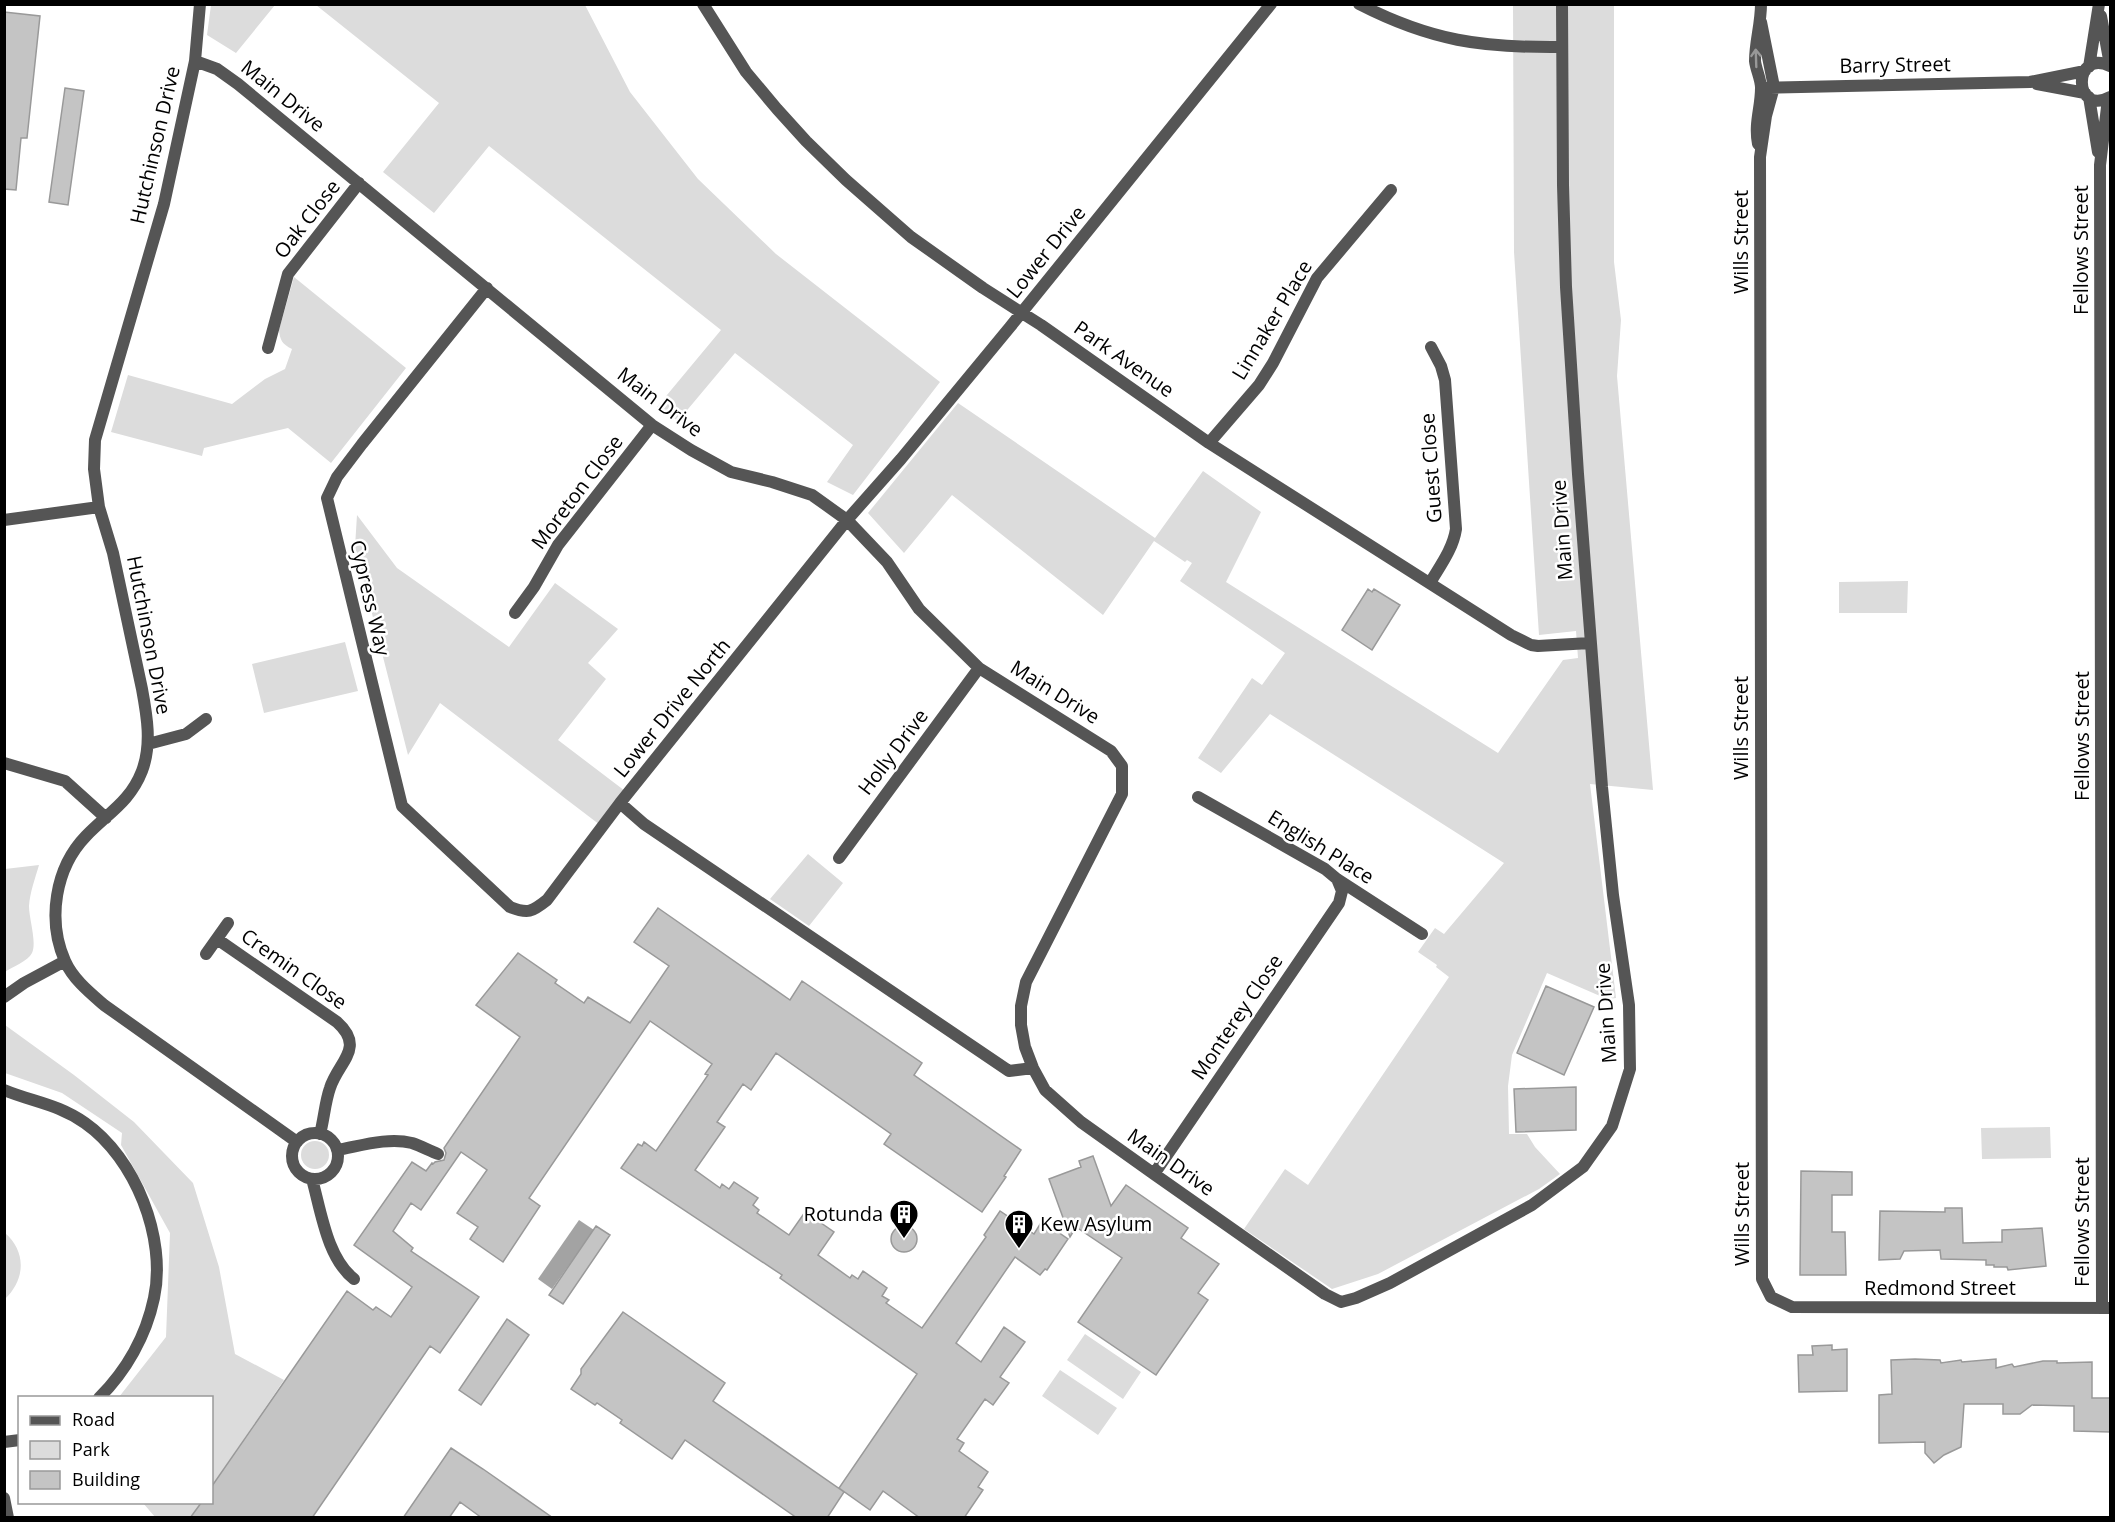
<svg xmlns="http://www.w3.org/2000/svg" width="2115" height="1522" viewBox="0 0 2115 1522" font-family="'Open Sans',sans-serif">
<rect width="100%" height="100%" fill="#fff"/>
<path fill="#dcdcdc" d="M211 5V4L275 5 236 53 207 35Z
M316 5H585L630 92 698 179 776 254 940 382 853 495 827 482 853 445 735 353 678 421 657 407 721 330 489 146 434 213 383 172 439 103Z
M1513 5H1614V262L1621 320 1617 376 1653 790 1590 784 1616 998 1607 999 1547 973 1512 1055 1508 1086 1509 1134H1527L1535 1147 1560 1174 1539 1189 1378 1274 1332 1289 1244 1229 1285 1169 1308 1185 1449 977 1436 967 1437 965 1418 952 1435 928 1444 934 1504 863 1270 714 1221 773 1198 758 1252 678 1262 685 1285 653 1180 581 1192 563 1187 560 1185 562 1154 541 1103 615 952 495 904 553 868 513 958 403 1155 538 1203 471 1261 512 1226 582 1498 753 1563 660 1578 658 1576 631 1539 635 1514 252Z
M294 277 406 368 331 463 288 428 204 448 202 456 111 432 128 375 232 404 265 379 285 369 292 349C282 344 280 340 279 330Z
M357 515 397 568 509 647 555 583 618 629 588 663 606 679 558 740 629 794 604 828 440 703 408 755 355 547Z
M1908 581 1907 613H1839V582Z
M345 642 358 691 264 713 252 664Z
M808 854 843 883 809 926 770 899Z
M39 865C35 879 30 892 29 906 29 919 37 942 32 953 28 961 12 967 5 972V869Z
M5 1025 74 1075 134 1122 193 1183 219 1267 235 1354 284 1380 212 1486V1398L119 1397 166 1337 170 1233 121 1145 122 1133 62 1093 5 1073Z
M2050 1127 2051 1158 1982 1159 1981 1128Z
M301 1155a14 14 0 1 1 28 0a14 14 0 1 1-28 0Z
M5 1233C27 1252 25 1280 5 1299Z
M1085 1334 1141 1372 1123 1399 1067 1360Z
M1060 1370 1117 1408 1098 1435 1042 1396Z
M143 1503H201L190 1518 155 1517Z"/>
<path fill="#a3a3a3" d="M579 1220 594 1230 552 1289 538 1279Z"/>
<path fill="#c4c4c4" stroke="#999" stroke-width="1.5" d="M4 12 40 16 27 138H21L16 190 4 189Z
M65 88 84 91 68 205 49 202Z
M1368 589 1372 592 1374 589 1400 605 1372 650 1342 630Z
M658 908 790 1000 802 981 922 1063 914 1075 1021 1150 1004 1176 1006 1177 982 1212 884 1144 891 1134 776 1053 751 1090 743 1084 717 1122 725 1127 695 1170 720 1188 722 1184 729 1189 734 1182 758 1198 753 1205 759 1210 757 1213 789 1235 805 1212 834 1232 818 1255 850 1278 852 1275 858 1279 863 1271 887 1288 882 1296 889 1300 886 1303 922 1328 986 1237 984 1235 1000 1211 1034 1234 1042 1221 1068 1239 1047 1270 1045 1269 1040 1275 1015 1257 956 1343 981 1362 1004 1327 1025 1342 1000 1377 1009 1383 993 1405 985 1399 957 1439 964 1443 959 1451 988 1472 978 1487 983 1490 964 1518H920L883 1491 870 1510 839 1488 917 1374 780 1278 782 1275 621 1168 638 1144 642 1146 644 1142 656 1151 708 1075 705 1074 712 1064 650 1021 529 1198 540 1206 503 1262 470 1239 478 1227 457 1213 487 1170 461 1152 421 1210 411 1203 393 1231 413 1248 411 1251 479 1297 440 1353 430 1346 312 1518H190L201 1503H212V1486L347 1291 373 1310 376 1307 391 1317 412 1287 354 1245 412 1162 426 1171 432 1163 433 1164 435 1162 444 1160 446 1153 444 1148 520 1037 476 1005 518 953 557 980 555 983 584 1003 588 997 630 1023 669 966 634 942Z
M1546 986 1594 1007 1564 1075 1517 1053Z
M1576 1087V1130L1516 1132 1514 1089Z
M1093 1156 1111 1206 1126 1185 1188 1228 1181 1238 1219 1264 1198 1293 1208 1300 1156 1375 1078 1322 1122 1258 1076 1227 1070 1237 1049 1179 1081 1167 1079 1161Z
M1801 1171 1852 1172V1195H1832V1232H1845L1846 1275H1800Z
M1945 1208H1962L1963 1243 2002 1242V1230L2042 1228 2046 1266 2008 1270 2007 1267H1994V1265H1986V1260L1941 1259 1940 1250 1904 1251 1900 1259 1879 1260 1880 1211 1945 1212Z
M891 1239a13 13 0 1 1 26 0a13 13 0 1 1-26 0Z
M596 1226 610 1235 563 1304 549 1295Z
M623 1312 725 1383 713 1401 844 1492 827 1518H797L685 1440 672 1459 620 1423 622 1420 597 1403 595 1405 571 1389 581 1374V1369Z
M507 1319 529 1335 481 1405 459 1390Z
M1832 1345V1350L1847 1349V1391L1799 1392 1798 1355H1813L1812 1346Z
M1915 1359 1940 1360 1941 1363 1961 1360 1962 1362 1996 1359V1368L2012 1364 2014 1367 2043 1361H2057V1363L2092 1362V1398H2110V1432L2074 1431V1406L2032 1405 2020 1414H2003V1404H1964L1961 1447 1944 1455 1934 1463 1925 1453V1442L1879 1443V1395L1892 1394 1891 1360Z
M451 1448 483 1469 553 1518H482L460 1502 449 1518H403Z"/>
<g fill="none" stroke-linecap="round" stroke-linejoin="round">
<path stroke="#555" stroke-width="12" d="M200 4 195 61 164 204 95 440 94 469 99 507 113 553 142 689C147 716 152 744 142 771 130 802 108 813 86 836 55 868 47 920 65 961 73 979 89 992 104 1005L297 1142
M703 4 746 72 777 109 806 141 846 180 911 237 983 288 1041 325 1209 443 1511 635 1531 645 1538 646 1590 643
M1359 4C1431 41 1482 48 1562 47
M2101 16 2110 65
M1761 22 1774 87 1766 116 1760 157 1762 1279 1771 1297 1792 1307 2110 1308
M195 61 217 69 238 84 652 425 691 450 731 472 772 482 812 495 847 520 887 562 919 609 979 668 1111 751 1122 766V794L1026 982 1021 1006V1025L1025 1047 1033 1068 1045 1090 1081 1122 1154 1174 1325 1294 1341 1302 1356 1298 1390 1283 1532 1205 1583 1167 1612 1126 1630 1069 1629 1005 1613 895 1602 787 1578 474 1566 287 1563 185 1562 4
M2110 66C2072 48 2073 117 2110 97
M2089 67 2099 4
M2037 84 2085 93
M1761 88 2030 82 2085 71
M2089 97 2098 152
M1758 144C1754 123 1761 108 1761 88 1761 79 1756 70 1755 61 1755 42 1761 24 1761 4
M487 288 362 444 337 477 327 498 402 806 510 907C528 914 532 912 547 900L620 803 847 520 901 459 1010 327 1271 4
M268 348 288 274 359 183
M1209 443 1259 385 1273 363 1317 278 1391 190
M4 520 99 507
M1430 583C1440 566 1453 549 1456 529L1445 380 1441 366 1431 347
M515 613 534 587 558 545 652 425
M148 744 186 734 206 719
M4 763 65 781 106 818
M1198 797 1325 869 1337 879 1422 934
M620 803 644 824 1009 1071 1033 1068
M839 858 979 668
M217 939 337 1022C366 1048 338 1062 330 1088 325 1102 324 1119 320 1134
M206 954 228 923
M4 997 24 983 65 961
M4 1090C33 1102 58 1104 85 1123 135 1158 167 1238 154 1298 146 1336 126 1371 99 1398
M292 1156a23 23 0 1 1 46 0a23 23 0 1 1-46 0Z
M337 1150C360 1146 388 1137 412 1143 421 1146 430 1151 438 1154
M1154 1174 1339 903 1342 891 1337 879
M312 1179C321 1211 327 1258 354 1279
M2102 1307 2100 165 2108 99
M4 1442 20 1440
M4 1498 8 1518"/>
</g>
<defs><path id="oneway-shaft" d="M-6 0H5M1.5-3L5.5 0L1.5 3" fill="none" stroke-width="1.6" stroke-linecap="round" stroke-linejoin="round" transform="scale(1.5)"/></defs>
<use stroke="#999" href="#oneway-shaft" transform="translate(1756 58) rotate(-92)"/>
<defs>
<g id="building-pin" transform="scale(1.5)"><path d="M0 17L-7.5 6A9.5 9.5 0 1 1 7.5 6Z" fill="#000" stroke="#fff"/><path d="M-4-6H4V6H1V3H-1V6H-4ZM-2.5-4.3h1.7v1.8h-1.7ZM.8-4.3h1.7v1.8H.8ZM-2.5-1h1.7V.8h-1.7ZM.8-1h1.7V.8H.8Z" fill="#fff"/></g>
</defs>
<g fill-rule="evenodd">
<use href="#building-pin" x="904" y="1214"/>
<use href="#building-pin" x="1019" y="1224"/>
</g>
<g text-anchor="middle" stroke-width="5" stroke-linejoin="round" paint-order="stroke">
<g font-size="20" fill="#000" stroke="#fff">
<text transform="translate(1895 65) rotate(-1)" y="7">Barry Street</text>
<text transform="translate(283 96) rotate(39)" y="7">Main Drive</text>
<text transform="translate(155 145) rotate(-77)" y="7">Hutchinson Drive</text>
<text transform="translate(307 219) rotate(-52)" y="7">Oak Close</text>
<text transform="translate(1741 242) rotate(-90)" y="7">Wills Street</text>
<text transform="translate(2081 250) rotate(-90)" y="7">Fellows Street</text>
<text transform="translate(1046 252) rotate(-51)" y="7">Lower Drive</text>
<text transform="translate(1272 320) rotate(-59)" y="7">Linnaker Place</text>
<text transform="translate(1124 359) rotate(35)" y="7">Park Avenue</text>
<text transform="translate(660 402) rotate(37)" y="7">Main Drive</text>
<text transform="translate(1431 468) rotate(-94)" y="7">Guest Close</text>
<text transform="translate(577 492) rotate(-53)" y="7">Moreton Close</text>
<text transform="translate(1562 530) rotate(-94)" y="7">Main Drive</text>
<text transform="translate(370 598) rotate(77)" y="7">Cypress Way</text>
<text transform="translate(149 635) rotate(79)" y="7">Hutchinson Drive</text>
<text transform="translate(1055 692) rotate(32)" y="7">Main Drive</text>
<text transform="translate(672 708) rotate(-51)" y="7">Lower Drive North</text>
<text transform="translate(1741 728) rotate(-90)" y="7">Wills Street</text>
<text transform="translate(2082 736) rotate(-90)" y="7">Fellows Street</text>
<text transform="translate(893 752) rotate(-53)" y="7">Holly Drive</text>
<text transform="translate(1321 847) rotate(32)" y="7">English Place</text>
<text transform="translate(294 969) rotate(35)" y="7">Cremin Close</text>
<text transform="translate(1606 1013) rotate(-94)" y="7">Main Drive</text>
<text transform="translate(1237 1017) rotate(-56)" y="7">Monterey Close</text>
<text transform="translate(1171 1162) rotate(35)" y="7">Main Drive</text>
<text transform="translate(1742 1214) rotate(-90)" y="7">Wills Street</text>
<text transform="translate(2082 1222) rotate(-90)" y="7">Fellows Street</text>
<text x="1940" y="1295">Redmond Street</text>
</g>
<g font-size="20" fill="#000" stroke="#fff" text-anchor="end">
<text x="883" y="1221">Rotunda</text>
<text x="1040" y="1231" text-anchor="start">Kew Asylum</text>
</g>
</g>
<rect width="2115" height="1522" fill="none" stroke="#000000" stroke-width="12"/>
<rect x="18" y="1396" width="195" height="108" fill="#ffffff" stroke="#999999" stroke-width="1.5"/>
<rect x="30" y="1416" width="30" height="9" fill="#555555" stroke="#999999" stroke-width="1.5"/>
<text x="72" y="1426" font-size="18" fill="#000000">Road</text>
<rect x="30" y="1441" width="30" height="18" fill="#dcdcdc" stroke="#999999" stroke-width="1.5"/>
<text x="72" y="1456" font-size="18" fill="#000000">Park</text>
<rect x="30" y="1471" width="30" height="18" fill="#c4c4c4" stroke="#999999" stroke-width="1.5"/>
<text x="72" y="1486" font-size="18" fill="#000000">Building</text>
</svg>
